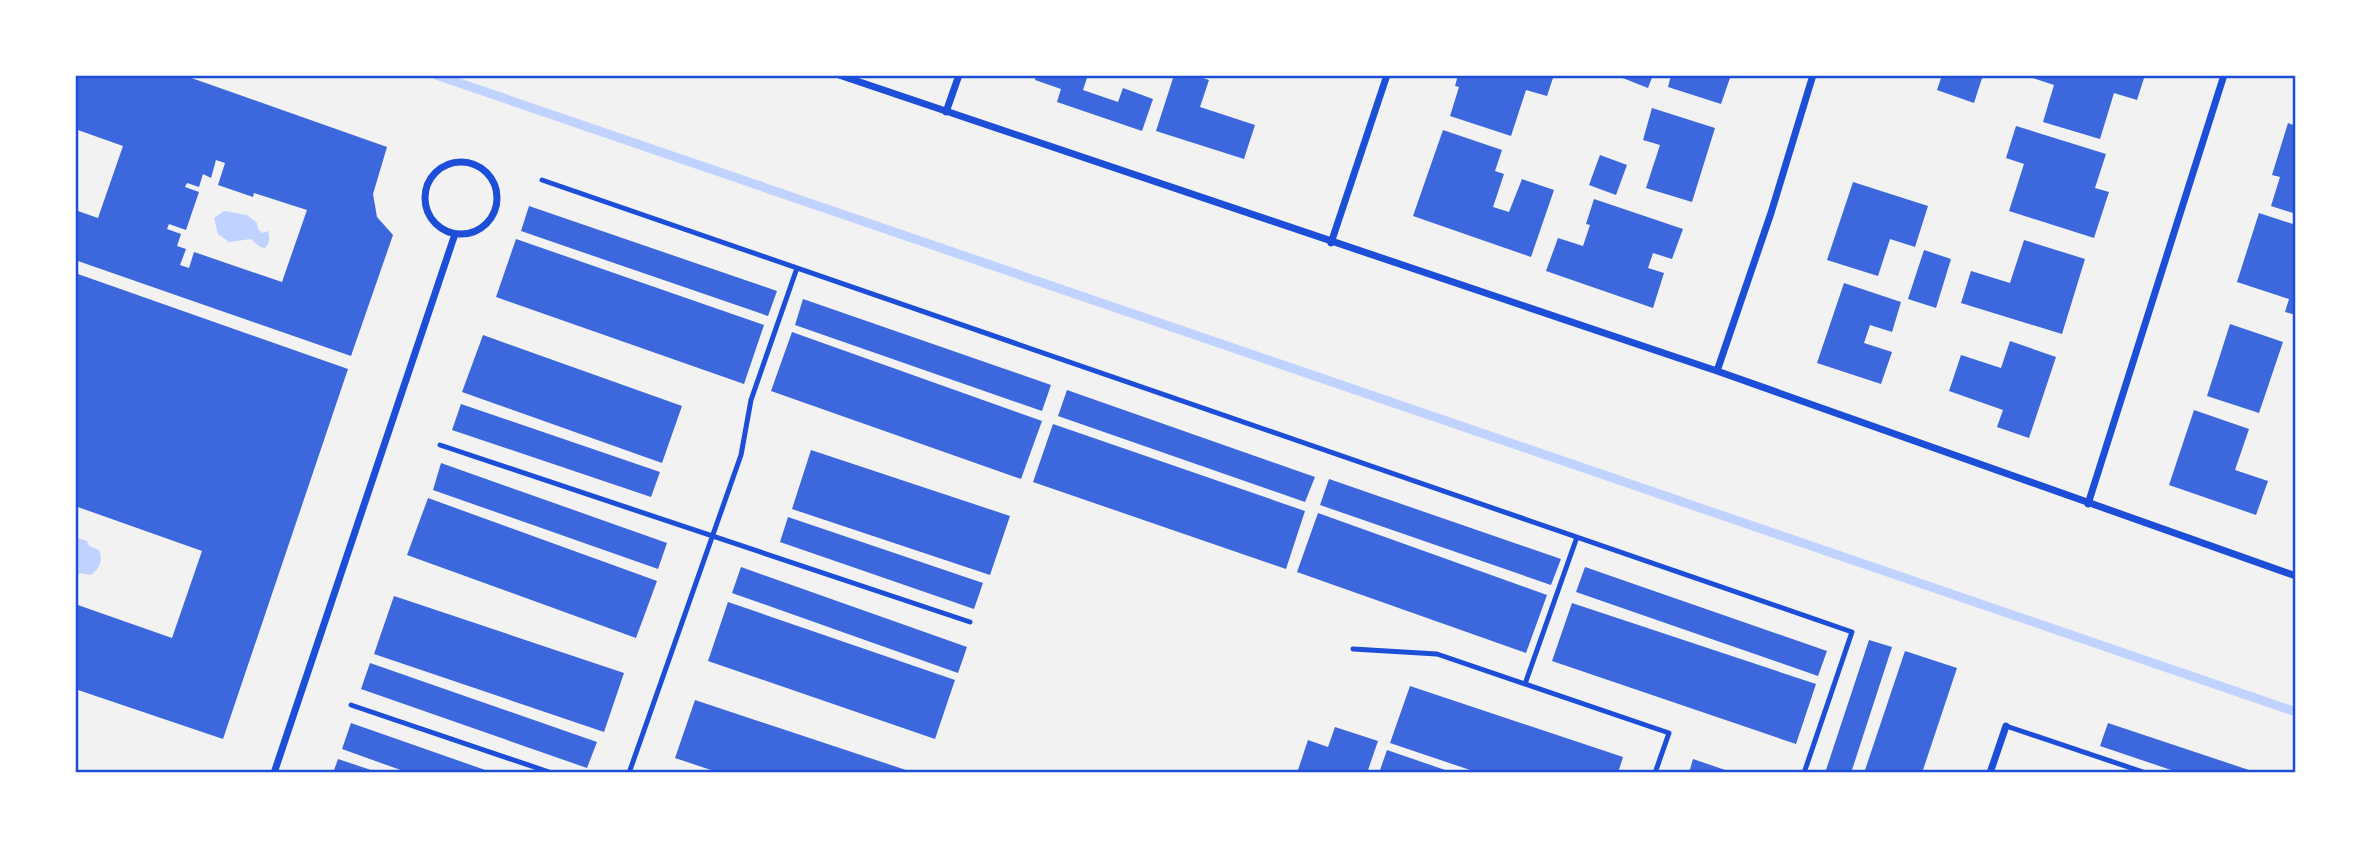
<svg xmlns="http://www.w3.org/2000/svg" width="2371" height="848" viewBox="0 0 2371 848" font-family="Karla,sans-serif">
<rect width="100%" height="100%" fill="#f2f2f2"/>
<path fill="#bfd3fe" d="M224 211 247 215 257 223 258 229 262 233 268 231C270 238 270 243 265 248L260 247 251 239 229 242 218 234 214 218Z
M75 534 77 538 87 541 89 546 99 550C103 561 100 568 91 575L79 573 77 580H75Z"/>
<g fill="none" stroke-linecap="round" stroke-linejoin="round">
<path stroke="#bfd3fe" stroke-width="9" d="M436 75 2296 712"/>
</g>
<path fill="#3d67dc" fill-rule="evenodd" d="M75 75H183L387 147 373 194 377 217 393 235 351 356 75 260V210L98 218 123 146 75 129ZM216 160 225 163 218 185 253 197 254 193 307 210 282 282 194 252 189 268 180 265 186 249 177 246 181 234 167 229 169 224 186 230 199 192 185 187 187 183 199 187 203 174 211 178Z
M1036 75H1088L1083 90 1118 102 1123 88 1153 99 1142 131 1057 102 1061 89 1035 80Z
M1174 75H1194L1209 80 1200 107 1255 125 1244 159 1156 131Z
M1458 75H1554L1547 96 1526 90 1511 136 1450 116 1459 87 1455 86Z
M1615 75H1653L1648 88Z
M1671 75H1731L1721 104 1668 87Z
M1942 75H1983L1974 103 1937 90Z
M2024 75H2145L2137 100 2114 93 2100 139 2043 122 2054 85Z
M1652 108 1715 128 1692 202 1646 188 1660 145 1643 140Z
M2288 123 2296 126V214L2271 206 2280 177 2272 175Z
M2016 126 2106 154 2095 188 2109 192 2094 238 2009 211 2024 164 2006 158Z
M1443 130 1502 150 1495 171 1504 174 1493 207 1509 212 1522 179 1554 190 1531 257 1413 216Z
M1600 155 1627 165 1616 195 1589 185Z
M1853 182 1928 206 1915 247 1890 239 1878 276 1827 260Z
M1594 199 1683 229 1672 259 1653 253 1648 268 1664 273 1653 308 1546 271 1558 238 1583 246 1590 225 1586 224Z
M529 206 777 291 768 316 521 231Z
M2259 213 2296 225V315L2285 312 2289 299 2237 282Z
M516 239 764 325 744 384 496 297Z
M2024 240 2085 259 2062 334 1961 303 1971 271 2010 283Z
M1924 250 1951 259 1936 308 1908 299Z
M75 273 348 369 223 739 75 689V604L172 638 202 551 75 506Z
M1844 283 1901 302 1892 332 1870 325 1864 343 1892 352 1881 384 1817 363Z
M803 299 1051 385 1042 411 795 325Z
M2230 324 2283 342 2259 413 2207 396Z
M792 332 1042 421 1021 479 771 391Z
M483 335 682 406 662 463 462 392Z
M2010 341 2056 357 2029 438 1997 427 2003 410 1949 391 1961 355 2001 368Z
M1067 390 1315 477 1305 502 1058 416Z
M461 404 660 472 651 497 452 430Z
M2194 410 2249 429 2235 470 2268 481 2256 515 2169 485Z
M1053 424 1305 511 1286 569 1033 482Z
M811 450 1010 516 990 575 792 509Z
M441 463 667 543 658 569 433 490Z
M1329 479 1561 559 1551 585 1320 505Z
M428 498 657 581 636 638 407 555Z
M1318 513 1547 595 1526 653 1297 572Z
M788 517 983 583 974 609 780 542Z
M741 567 967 647 958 673 732 593Z
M1585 567 1827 651 1818 676 1576 592Z
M394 596 624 673 604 732 374 654Z
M728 602 955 680 935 739 708 661Z
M1572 603 1816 684 1796 744 1552 661Z
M1869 640 1892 647 1851 773H1825Z
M1905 651 1957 668 1922 773H1864Z
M370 663 597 742 587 768 361 689Z
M1410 686 1623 757 1618 773H1479L1390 743Z
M695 700 912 772V773H720L675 758Z
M351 723 491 772V773H409L342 749Z
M2108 723 2255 772V773H2180L2100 746Z
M1335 727 1378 741 1367 773H1297L1308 740 1328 747Z
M1387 750 1451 772V773H1379Z
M338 759 377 772V773H333Z
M1693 759 1731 772V773H1689Z"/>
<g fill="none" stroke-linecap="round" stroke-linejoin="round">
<path stroke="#1d4ed8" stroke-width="5" d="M542 180 1852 632 1804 773
M440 445 970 622
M1353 649 1437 654 1669 733 1655 773
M1525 684 1577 537
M351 705 552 773
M2006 726 2146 773
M629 773 741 455 751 400 797 268"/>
<path stroke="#1d4ed8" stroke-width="7" d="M839 75 1717 371 2296 576
M946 112 959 75
M425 198a36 36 0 1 1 72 0a36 36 0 1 1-72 0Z
M1331 243 1387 75
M1717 371 1771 213 1813 75
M2088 504 2224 75
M274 773 455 234
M1990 773 2006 726"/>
</g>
<rect width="2371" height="848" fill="none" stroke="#ffffff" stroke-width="154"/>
<rect x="77" y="77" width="2217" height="694" fill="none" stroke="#1d4ed8" stroke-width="2.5"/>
</svg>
